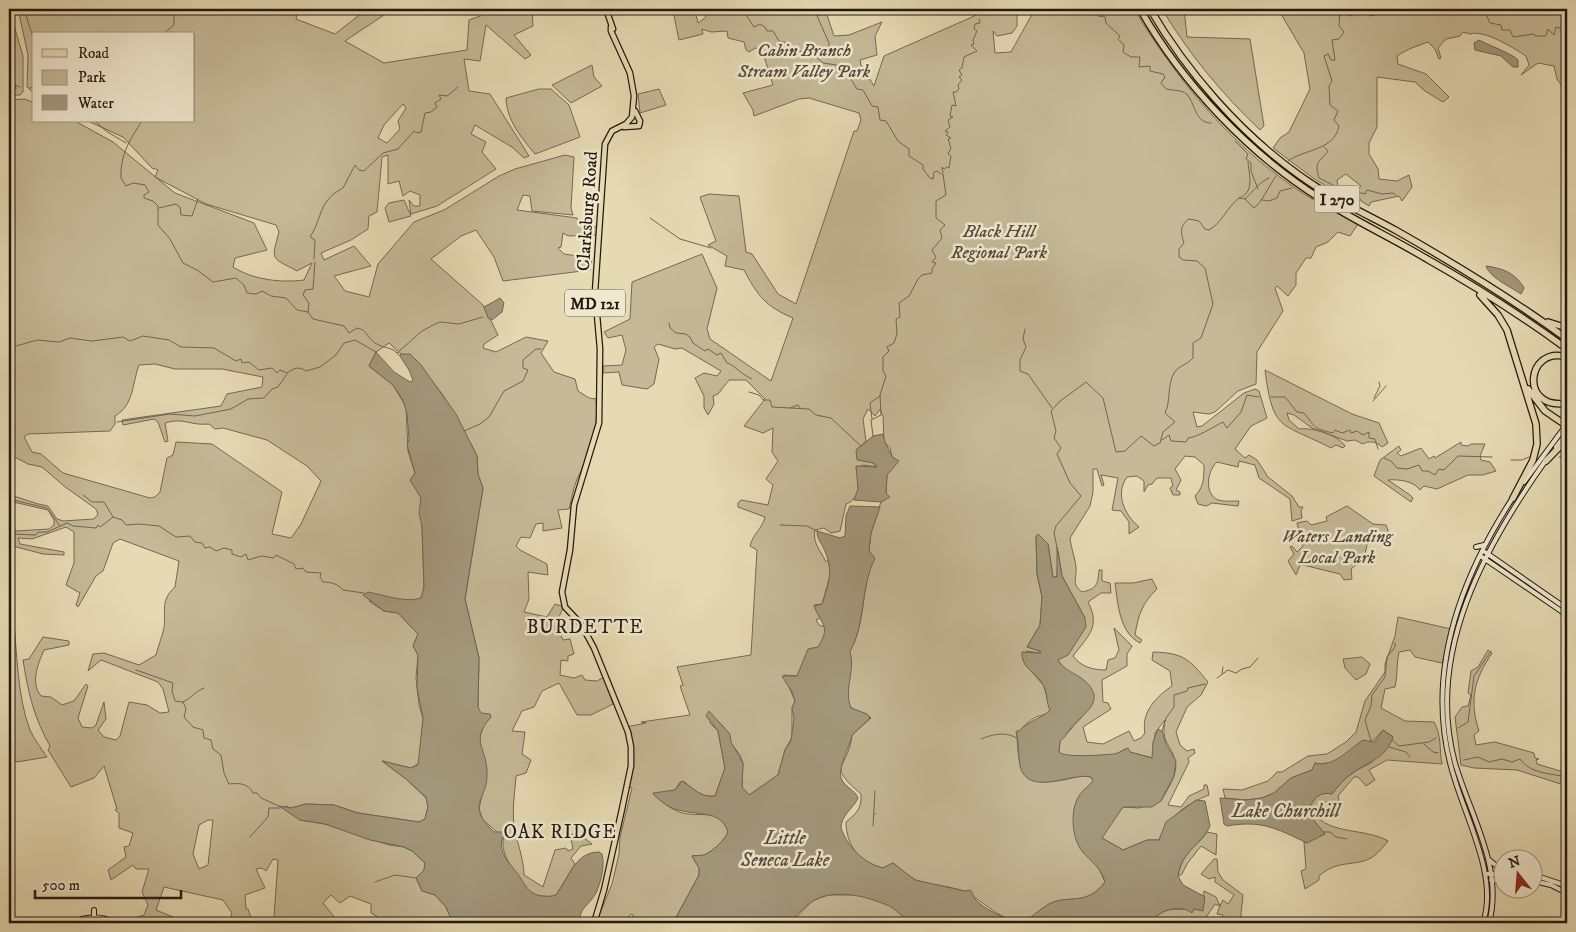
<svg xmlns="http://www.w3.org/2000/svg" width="1576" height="932" viewBox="0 0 1576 932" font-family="'IM FELL DW Pica',serif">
<rect width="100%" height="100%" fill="#e6dab3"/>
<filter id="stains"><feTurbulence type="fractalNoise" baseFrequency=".004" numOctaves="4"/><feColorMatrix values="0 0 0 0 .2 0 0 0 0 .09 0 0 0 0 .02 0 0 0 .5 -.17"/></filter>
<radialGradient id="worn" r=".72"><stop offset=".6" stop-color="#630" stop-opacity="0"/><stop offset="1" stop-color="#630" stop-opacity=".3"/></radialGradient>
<path fill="#c5b997" stroke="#736854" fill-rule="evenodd" d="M9 9 23 56V92L20 95H9Z
M18 9H298L296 19 335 34 367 9H384L382 11 384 15 345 41 384 63 467 50 469 20 480 16V9H532L533 26 514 35 531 55 525 59 486 25 480 61 464 59 469 91 490 94 529 156 524 158 512 147 475 125 471 134 486 142 482 152 496 169 437 206 411 214 409 200 414 206H420V195L410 191 403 196 399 181 388 184V155L382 157 377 212 369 216 368 229 351 240 321 253 324 260 354 246 371 266 334 276 345 291 369 297 378 264 414 222 444 210 499 176 515 169 565 155 574 157 571 208 573 215 532 211 530 196 523 195 517 210 577 218 579 225 597 227V235L568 236 563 233 561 247 558 248 564 254 592 258 590 270 503 281 494 257 476 230 461 236 431 259 483 305 498 335 484 344 483 348 496 352 526 337 548 341 541 353 554 372 575 379 578 391 589 398 596 399C599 426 591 452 579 475 574 484 572 498 569 509L558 510 562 528 543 531V523L536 524 530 538 521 537 516 546 520 550 547 564 548 575 528 572 529 599 524 612 547 617 555 604 564 607C556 619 557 627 563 640L570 639 574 654 568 656V661L561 660 560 675 574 678 582 675 585 680 597 681 604 677 613 704 591 715H577L559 683 542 691 534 707 522 711 512 731 525 732 522 754 531 760 526 773 516 776C515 792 512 808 514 824 516 841 524 858 524 875L543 887 555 850 566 848 568 851 573 849 570 834 580 835 592 844 581 846 571 858 575 864 556 895 551 897 526 894C518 868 498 861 504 832L498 833 483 820 479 809 483 790V755L479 739 484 725 491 717 480 713 478 707 479 658 465 599 483 488 478 474 477 456 472 446 443 395 413 357 401 354 389 343 376 352 369 366 393 385 406 407 408 451 415 473V485L421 498 424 587 421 598 413 601H369L384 611 398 613 418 634 413 646 418 655 416 678 419 705 423 718 419 763 411 768 382 761 406 779 426 798 428 807 425 819 419 822 358 813 334 805 306 804 291 808 285 806 300 820 325 824 389 845 404 847 412 851 425 863 424 870 417 880 422 891 435 895 446 907 453 923H382L380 918 371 913V904L350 896 340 903 331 895 323 903 335 918 331 921 323 920 322 923H284L274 917 278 860 273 859 266 871 262 868 256 869 265 888 245 895 246 909H248L253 923H223L230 919 232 913 223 900 164 887 156 910 185 922 184 923H130L134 918 144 915 148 905 142 892 149 869H136L133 865 111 880 108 870 126 857 124 847 129 846 133 833 119 828V813L115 810 117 809 104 766 94 778 71 787 48 750 50 746C34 718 28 692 23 660L29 659 43 637 69 641V645L44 650C38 664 30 683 41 696L51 697 62 705 74 701 86 684 88 686 78 718 82 727 92 728 96 725 104 702 106 719 98 730 104 737 116 740 120 736 129 702 147 705 160 713 169 712 163 689 158 682 101 660 88 671 93 654 104 653 139 665 156 655C158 647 161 639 163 632 168 614 158 602 175 587L179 561 120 539 113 543 103 571 96 576 78 607 76 605 80 593 66 585 74 563V532L66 527 32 539 18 538 20 544 64 552V555L43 554 9 545V526L16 531 49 529 54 525V520L48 510 9 501V495C23 498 34 504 48 506L57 519 63 521 94 519 98 514 96 509 64 486 42 467 28 464 9 454V100L25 99 34 103V121H75L113 142 175 193 254 223 267 250 235 258 233 267C253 280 282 283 304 280L312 263 297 271C271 257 271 261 279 232L276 225 206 204 155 177 158 170 152 168 123 137 88 121H194V34H34V93L27 87 28 55ZM403 104 406 108 398 121 400 129 387 143 378 138 384 125ZM155 364 175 369H222L263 377 262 387 227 394 221 406 122 420 123 425 154 419 158 422 165 442 168 441 165 423C184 417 190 426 209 424L215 429 223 428 267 440 307 466 321 481 301 524 291 538 272 534 282 492 212 444 176 442 173 455 167 458 160 492 155 497 150 498 63 473 41 454 32 452 24 437 28 434 110 431 115 424V416C134 405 132 384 139 365ZM208 820H213L208 865 199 869 193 854 199 825Z
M683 9 695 11 698 23 706 17 703 9H825L834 36 849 35 882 22 875 36 877 55 860 60 861 65 874 86 884 56 990 9 992 13 1001 9H1017V26L1012 33 997 36 993 31 995 53 1011 52 1035 9H1134C1176 78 1228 142 1295 188 1315 202 1337 212 1358 224L1350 236 1338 232 1328 242 1316 247 1311 258H1306L1296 273V285L1288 296 1277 286 1275 288 1283 311 1257 352 1256 384 1238 391 1215 412 1209 414 1193 412 1197 427 1202 426 1244 393 1255 389 1259 391 1267 418 1251 426 1235 449 1245 458 1249 455 1257 460 1268 477 1292 496 1299 507H1303L1301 511 1302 518 1292 521 1290 499 1259 478 1255 465 1239 461 1238 467 1217 462C1207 471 1204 494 1218 500 1225 502 1232 501 1239 501L1238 506 1212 503 1206 506 1198 504 1195 496C1204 487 1204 477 1204 465L1195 457 1185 456 1175 469 1181 480 1176 490 1180 492V495H1173L1170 488 1173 486 1171 478H1157L1152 484 1148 485 1144 492V481L1137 476 1127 477C1115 494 1124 514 1139 527L1129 534V522L1121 511 1112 510 1118 478 1101 475 1104 485 1102 486 1097 469H1093V492L1090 506 1070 538C1071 548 1075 558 1076 567 1077 578 1071 584 1082 592 1097 589 1098 584 1099 570H1102V581L1110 583 1111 593H1101L1088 602C1101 627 1088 636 1073 656 1081 667 1093 670 1106 670L1108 660 1115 658 1119 650 1114 628 1132 646 1127 654V666L1102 680 1103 702 1108 703 1111 709 1083 727 1087 742 1103 744 1129 731 1134 741 1141 738 1145 733C1141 712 1156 697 1172 686L1170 671 1152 660 1153 652C1184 653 1189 659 1208 682L1201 695 1187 707 1176 732 1180 745 1187 751 1194 749 1195 753 1188 758 1189 762 1168 805 1181 807 1189 796 1204 789V785H1207L1209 795C1186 804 1168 817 1159 840H1147L1123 850 1102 838 1106 829 1123 807 1139 808 1161 801C1167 790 1179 773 1175 760 1170 742 1161 744 1165 720L1155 733 1153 758 1130 752 1125 749 1115 755 1074 757 1062 755 1059 752 1060 741 1081 718 1092 691C1083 677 1065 674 1058 660L1085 618 1062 576 1058 551 1057 577H1053L1048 544 1038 534 1036 537 1037 574 1042 597 1040 625 1027 647 1040 651 1041 653 1026 651 1031 671 1044 686 1050 710C1047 715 1042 715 1036 717 1028 721 1022 728 1017 734 1018 777 1025 788 1068 779 1077 777 1082 775 1091 777L1093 781 1078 798 1076 835 1078 843 1097 864 1105 882C1087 906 1072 895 1051 903 1041 907 1033 920 1022 921 998 921 985 901 965 892 951 885 924 885 914 879 907 875 900 868 893 863L883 868C860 862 846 846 846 822 857 813 862 808 861 794 825 763 848 771 852 735L871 718C866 712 855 712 850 706 843 697 855 667 849 652 867 623 860 588 874 558L869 551 871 533 881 502 889 497 886 494 887 475 894 465 895 459 892 457 890 448 884 442 883 416 880 409 875 416 868 409 863 419 866 441 856 450 877 467 863 465 856 468C860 480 861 499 846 504L840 531 831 533 824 528 815 530C812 543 821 551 826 562L828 560 831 572 822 604 814 605 820 618 816 620 819 625 825 627 826 634 818 648H814L807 654 797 676 784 675 795 701 792 708V737L785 750 778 775 749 795 742 787 743 763 740 755 730 742 723 726 712 716 710 723 718 731 725 768 715 796C703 798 693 790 685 782H680L675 790 653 794C661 801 669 808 679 812 700 819 719 806 728 832 725 840 712 852 704 855 700 856 696 855 692 856L699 868V875L673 923H636L632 914 628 917 627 923H596L612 884 619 854 620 837 632 788 629 787 634 759 626 727 646 723 641 722 690 715 680 686 683 685 677 667 751 655 757 550 750 546C753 534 762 529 765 517L738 507V503L741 500 768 505 773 485 766 479 778 461 772 452 773 428 763 433 744 426 765 399 746 380H729L718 394 713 396 714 404 708 415 704 408V396L695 378 704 373 717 376 721 371 682 348 675 349 658 344 654 347 659 359 654 384 647 389 622 385 619 372 603 373V366L622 365 626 350 622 335 608 338 604 332 630 319 632 282 702 254 717 288 707 329 710 339 771 381 793 318C765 306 758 296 744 270L725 266 727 256 708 245 716 241 700 197 709 194 739 196 746 252 752 254 778 294 796 304 854 131H857L861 120 859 113 809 98 799 99 754 116 753 110 743 93 773 85 762 50 755 48 749 52 746 50 744 42 728 38 727 31 711 32 702 29 703 34 679 40 673 11Z
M1162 9H1184L1187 37 1250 39 1264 126 1260 130C1222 94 1189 54 1162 9Z
M1278 9H1567V93L1557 79 1554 66 1538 63 1521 75 1529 65 1526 56C1514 48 1483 29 1470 34L1463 32 1460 36 1446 39 1438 48 1441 58 1439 59 1435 49 1428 42C1417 46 1407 49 1397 56L1398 64 1426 74 1449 97 1443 102 1425 91 1415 82 1377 77V127L1369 143V154L1378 169 1379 179 1397 181 1409 175 1412 187 1402 201 1399 196 1371 202 1369 206 1361 201 1356 191 1361 186 1346 174 1337 180 1338 186 1346 189 1343 196 1313 178 1273 148 1280 138 1289 132 1310 89 1304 53Z
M592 65 594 77 602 86 571 103 552 85Z
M539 89H551L569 105 580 137 535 154C521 137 507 121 506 98Z
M659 89 666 105 640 113 638 94Z
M404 200 411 216 389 222 385 208 389 203Z
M1265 370 1352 414 1379 423 1388 443 1382 447C1377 442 1369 440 1363 444L1355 440 1347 441 1312 428 1294 415 1287 413 1289 420 1299 429C1312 427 1338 435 1345 446L1343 448 1336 445 1331 448C1281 422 1273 433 1265 370Z
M1461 442V445L1468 446 1471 444H1485L1480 456 1481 460 1490 462 1496 471 1483 475H1468L1437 489 1424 486 1420 490C1414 481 1398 479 1388 480L1410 495 1413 498 1411 502 1374 476 1380 460 1399 446 1401 450 1397 453 1401 456 1421 448 1429 459 1434 456 1435 458Z
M1347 506 1373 524 1386 525 1389 533 1368 541 1364 558 1351 569 1352 579 1344 580 1340 574 1303 565H1300L1296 575 1288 561 1294 554 1290 547 1292 546 1297 552 1303 546 1297 523 1307 521 1311 525 1327 521 1326 517Z
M1152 579 1157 589C1142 603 1138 616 1135 635L1142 640 1140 643C1119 632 1118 604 1115 583H1133Z
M13 614C17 649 17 697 30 730 34 739 41 748 47 757L17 762 9 754V615Z
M1398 617 1451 629 1442 663 1415 657 1410 650 1399 652C1396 664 1398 675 1395 687L1385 689 1381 708 1405 721 1434 722C1442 736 1439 749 1442 764L1387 760 1369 770 1375 780 1366 786 1358 777H1354L1338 796 1340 805 1338 806 1335 802C1325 800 1317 804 1314 813 1329 835 1366 828 1388 841 1384 846 1379 852 1374 856 1357 868 1339 858 1319 876V880L1305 889 1301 871 1306 869 1304 842 1307 843 1313 821 1307 812C1314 800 1317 791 1332 794L1342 781 1357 770 1371 763 1393 737 1383 730C1372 745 1333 768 1315 763L1312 770 1291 778 1274 793 1262 798 1246 800 1225 798 1223 789 1242 790 1268 781 1277 772H1282L1308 756 1327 754 1346 742 1356 732 1365 701 1385 672V664L1395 636Z
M1488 650 1492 653C1474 680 1469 700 1479 731L1474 735 1476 745 1495 742 1534 753 1535 758 1539 759 1536 760 1537 764 1567 773V786L1517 770 1474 768 1461 765 1455 717 1462 707 1468 706 1471 695 1468 693 1471 671 1478 667Z
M1362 657 1370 664 1366 674 1356 680 1345 668 1343 659Z
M1207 832 1217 834 1216 855 1201 846 1187 864 1182 874 1178 876C1182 852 1196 848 1207 832Z
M1214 859H1217L1218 872 1223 880 1243 895 1240 923H1221L1223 915 1217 914 1220 906 1215 904 1202 923H1150C1164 904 1178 911 1198 909L1203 903 1204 891 1216 897 1220 906 1223 900 1228 904 1234 895 1215 882V877L1209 879 1201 874Z
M828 895H860L891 906 906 918 927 919 935 923H834L817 920 811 923H787L798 916 812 901Z"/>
<path fill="#a3987c" stroke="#6f6551" d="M1479 40C1488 45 1513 54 1518 60V67H1513L1501 56 1475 50 1474 43Z
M1486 266C1502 268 1516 273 1524 288L1521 294C1511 287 1490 278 1486 266Z
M500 298 504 303 502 312 492 320 488 318 484 307Z
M376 352 394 372 410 382 413 380 409 370 400 356 401 354H410L421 365 456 414 477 456 478 474 483 488 465 599 479 658 478 707 481 713 490 714 491 717C470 741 486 746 487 771 489 800 464 804 494 832H506C494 848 508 862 518 874 522 880 526 889 533 893 539 897 549 897 556 895 569 879 574 852 599 852L602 854C605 865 601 882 596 893 590 905 578 908 580 923H453L446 907 435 895 422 891 416 878 424 870 425 863 412 851 404 847 370 840 325 824 300 820 279 806 291 808 306 804 334 805 358 813 419 822 425 819 428 807 426 797 406 779 382 761 411 768 418 765 423 718 417 688 418 655 413 646 418 634 398 613 384 611 363 595 368 592C385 595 404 603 421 598L424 587 422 526 419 513 421 498 410 480 415 473 407 445 409 439 407 414 403 400 393 385 369 366Z
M883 434C884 443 889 449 892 457L899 461 887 475 886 493 890 497 881 502 854 500 858 489 856 466 877 467 874 463 857 460 856 450 873 436Z
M850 506 880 507 871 533 869 551 875 558C860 588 866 623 850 652 856 670 843 690 851 708L867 714 870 718 852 735C850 748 836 769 842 780 846 788 855 790 858 798 853 809 841 815 841 828 848 847 863 863 883 868L893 863 915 880 965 891 970 890C974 893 972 895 975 899 986 911 1016 927 1031 917 1040 910 1049 902 1061 900 1080 898 1091 900 1105 882 1101 867 1091 862 1082 851 1071 837 1069 806 1082 792 1085 788 1089 786 1093 781L1091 777C1071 772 1028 798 1020 766 1018 755 1019 741 1016 731H1019C1029 720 1045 717 1050 710 1046 702 1048 695 1044 687 1038 672 1021 670 1022 652L1041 653 1040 651 1027 647 1040 625 1042 597 1037 574 1036 537 1038 534 1048 544 1053 577H1057V547L1062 576 1085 618 1086 627 1068 655 1058 660C1064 671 1076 673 1085 681 1105 699 1088 711 1075 723 1069 729 1067 736 1060 741L1059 752C1065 758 1103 755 1113 754 1118 754 1123 750 1128 748L1130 752 1152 758 1153 742 1158 729 1162 731 1166 744 1176 761 1174 776 1166 791 1161 801 1152 807H1123L1102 838 1123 850 1147 840H1159L1166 822 1196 800 1205 801 1210 826C1201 846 1182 850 1178 876L1183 885 1205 897 1203 911 1194 909 1192 913C1178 903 1160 910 1150 923H935C922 916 916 921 906 918 899 915 894 907 887 905 865 896 835 888 813 901 803 907 797 917 787 923H673L699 875V868L692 856C696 855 700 856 704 855 712 852 725 840 728 832 719 803 685 822 661 801 658 798 655 797 653 793L675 790 682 781C693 788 701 798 715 796L725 768 718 731 706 716 709 711 730 734 731 742 743 763 742 787 749 795 778 775 785 750 791 741 794 718 792 708 795 701 792 692 782 676H797L808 649 818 647C831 626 822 626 814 606L822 604C829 583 834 570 824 549 821 542 817 539 817 531L840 538 845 536 846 516Z
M1383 730 1393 737C1387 756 1373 760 1357 770 1347 776 1339 785 1332 794 1317 791 1314 800 1307 812L1325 834 1307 843C1276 828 1261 820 1227 826L1224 824 1220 798 1246 800 1262 798 1274 793 1291 778 1312 770 1315 763C1333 768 1348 750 1363 740L1374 742Z"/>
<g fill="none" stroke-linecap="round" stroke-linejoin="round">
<path stroke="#6f6551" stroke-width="1" d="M24 9 34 40
M737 9V11L743 10 754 27 760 24 765 27 767 31H773L779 41 788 43 798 51 812 53 823 63 843 66
M814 9 829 43V54
M1097 9H1100L1098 16 1105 17 1106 23 1120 36 1118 39 1124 45 1123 52 1131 57H1140L1139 67 1150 66V71L1163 74 1165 77 1161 83C1163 85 1164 88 1167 89 1173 91 1185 89 1189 97 1195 106 1196 123 1211 123
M1486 9 1485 12 1490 23 1501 25 1502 30H1510L1513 37 1534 34 1535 36H1546L1548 29 1554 35 1556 27 1563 29 1567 22
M1339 17 1343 12 1350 16 1361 11 1371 16 1382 12 1384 9
M163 34 174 25V14L180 9
M816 56 817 52 822 58 831 54 836 48
M849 76 857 89 863 90 872 106 878 107 880 120 886 121 898 141 909 149V156L923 165V169L930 178 933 179 934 172 937 171 941 174
M9 88 16 89 15 85 20 87
M29 88 34 87
M95 121 106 131 126 143
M142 121C130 139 120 155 121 178L126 186 133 183 145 185 149 192 144 195V198L153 201 158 206V225L170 239 183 263 197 270 213 282 236 278 244 285 247 293 256 294 262 291 271 296 286 298 297 310 308 312 313 319 344 326 349 333 357 328C368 330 367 338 375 343 386 350 391 345 400 356
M1235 141 1248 154 1246 159 1251 163V171L1258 189
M1324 147 1328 151C1319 163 1314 161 1319 178L1347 192H1353
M1288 161C1304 149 1334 151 1339 126L1334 120 1338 111 1330 105 1329 86 1332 81 1324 56 1328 54 1331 60H1335L1332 40 1339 39 1344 32 1339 26 1340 11 1336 10 1331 13 1329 9
M1357 192 1365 194 1367 190 1382 194 1393 193 1396 195
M1239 198C1255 193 1249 175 1248 162
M1245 199C1252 192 1261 181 1269 178
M1262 200 1269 201 1277 198 1280 191 1292 188
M159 208 176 204 180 207 181 215 192 216 198 199
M650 218 680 239 711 248
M314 259 315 240 310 237C323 217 318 201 343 188L355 165 359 170 364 171 383 153 398 149 414 131 417 133 421 132 425 113 431 112 437 107 435 103 441 99 439 95 447 96 458 87
M308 312 309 303 303 295 305 290 313 289 315 262
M669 323 670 328 676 333 686 334 690 337 693 343 705 351 708 349 717 355 721 353 727 363C733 364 742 375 752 379
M1025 329 1023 339 1026 347 1020 360V371L1028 374 1052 408
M9 348 37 340 59 342 70 338 92 341 123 337 130 341 143 336 169 340 181 347 214 348 236 361 241 359 242 363 249 362 259 370 272 368 277 373 280 370 287 373C294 368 299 366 306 371L320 367 336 355 344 343 355 340 376 352
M397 353 422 331 435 324 440 322 459 324 483 317
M749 392 759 395 763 400H770L772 407 809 409 816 415 831 418 861 446
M1271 397H1285L1297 412 1304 413C1315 427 1314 429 1333 433L1335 430 1342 433 1350 430 1351 433 1357 431 1363 435 1369 432V438L1375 439 1378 449
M1374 398 1380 386 1379 382
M1373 401 1386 386
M790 408 798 405 801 409
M872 419 870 403 880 396
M117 422 170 414 195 416 231 409 248 399 264 398 272 389 278 387 287 374
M464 431 480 424 489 417 504 391 523 381 528 370 523 368V360L536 349H541
M873 436 871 420 881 415 880 395 886 376 883 371V357L889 351 887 347 894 343 897 334 896 319 900 317 899 303 909 296 918 279 922 275 932 273V269L936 263 932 262 936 257 932 250 942 238 940 230 945 225 936 218V201L946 195 942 167 944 169 947 167 949 168 951 156 948 154 951 148 948 139 951 138 946 135 948 132 945 131 950 127 948 120 953 117 950 116 952 105 956 106 953 92H956L959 89 958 85 962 80 959 77 962 75 959 70 962 68 964 57 977 51 971 45 974 44 973 40 977 31 974 29 975 24 980 23 979 19
M1162 440 1169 435 1171 441 1186 442 1188 438C1198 437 1213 427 1223 422L1227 428 1241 412 1247 395 1259 397
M1559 457 1567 456
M1384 458 1391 461 1397 468 1407 469 1419 465 1422 471H1428L1435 475 1439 469 1444 470 1458 456 1492 457
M1511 460H1522L1529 457
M83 495 92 502H104L113 517
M9 499 47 508 60 526
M780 525 807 526 817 531
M9 537 13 534 36 535 38 532H47L67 523 73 526 96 528 98 525 100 527 113 517 122 520 126 525 139 524 159 526 176 537 190 536 195 542 202 543 205 548 210 547 216 551 224 548 232 550V554L241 557 246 554 248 560 261 556 274 558 276 555 294 564 296 569 303 568 306 572 321 573 320 577 323 582C331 582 338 584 343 590L364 593
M1057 547 1054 533 1056 526 1081 496 1070 483 1057 454 1061 448 1054 438 1056 431 1051 411 1059 402 1086 382 1103 398 1116 452 1125 451 1141 436 1154 446 1160 443 1163 432 1175 422 1165 413C1171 401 1167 385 1174 373 1177 367 1188 364 1193 358V343L1201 338 1213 304 1205 268 1197 261 1183 260 1179 257V249L1184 243C1181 233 1179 226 1189 219L1199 221 1205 229 1209 230C1222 223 1227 207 1239 198L1245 199 1254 208C1261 204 1270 184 1276 176
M136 670 173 683 172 691 175 701 183 702 186 709 184 717 193 727 203 730 204 738 211 740 213 749 221 755 224 773 229 784C239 783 248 783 253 793H257L261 798 279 806
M1222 674 1223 667
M1217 678 1228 670 1236 673 1242 669 1250 667 1258 658
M183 702C192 698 195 691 204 688
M1458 728 1468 722 1474 676 1491 651
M1162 731 1166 718 1174 707V695L1187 691 1188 688 1205 684
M981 739C993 734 1007 731 1018 739
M1392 740 1399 746 1429 742 1436 738
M1371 741 1365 720 1371 706 1372 695 1385 677 1387 657 1395 647V643
M1424 744 1433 752 1438 753
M1389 747 1406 752 1410 757
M1464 760 1478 757 1489 762 1502 759 1512 762 1520 759C1531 774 1549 773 1567 777
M875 814H876
M873 826 875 791
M1323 832H1330L1336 837 1347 839
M250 837 268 817 269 808H280
M375 882 395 875 416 878"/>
<g stroke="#211810" stroke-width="6">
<path id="secondary" d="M1556 447 1567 433
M1524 482 1567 424
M1476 547 1484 545
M1485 552 1567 609
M1482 557 1567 615
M1488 859 1504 872
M1486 874H1504
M1534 875 1567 886
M1491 880 1504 881
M1534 881 1551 885 1567 893
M94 918V910
M71 923C85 916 101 915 115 923
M1483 923C1498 878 1468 823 1455 780 1422 680 1459 580 1514 496
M1489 923C1504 868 1470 815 1455 763 1425 653 1485 546 1546 460"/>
</g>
<g stroke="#211810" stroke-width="7">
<path id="primary" d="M606 9 613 29
M624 127 639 126 640 121 635 111
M594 923 604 890 622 809 631 766V747L628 732 594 648 581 624 565 607 562 592 570 550 574 505 599 423 600 349 595 292 605 144 612 131 626 124 632 117 634 96 630 73 611 31V27"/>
</g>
<g stroke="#211810" stroke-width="8">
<path id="motorway" d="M1140 9C1182 83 1249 154 1321 199 1355 221 1392 238 1427 259 1475 286 1522 316 1567 349
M1150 9C1187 72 1239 132 1299 175 1329 197 1364 213 1397 231 1455 264 1514 300 1567 339
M1480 295 1498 315 1507 330 1536 424 1537 444 1533 460 1513 498
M1548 322 1567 328
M1567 357C1526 345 1519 411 1567 403
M1528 389 1545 411 1567 426
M1546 461 1567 439"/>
</g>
<use href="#secondary" stroke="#efe7ce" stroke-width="4"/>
<use href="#primary" stroke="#e6dab3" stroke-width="4.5"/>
<use href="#motorway" stroke="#e6dab3" stroke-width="5.5"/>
</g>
<g text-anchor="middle" stroke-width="5" stroke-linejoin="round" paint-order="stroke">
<g fill="#efe7ce" stroke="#5f5649" stroke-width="1">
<rect x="1314.5" y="185.5" width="45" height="27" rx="4"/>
<rect x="565" y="289.5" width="60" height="27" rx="4"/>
</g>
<g font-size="16" font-weight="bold" fill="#211810">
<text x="1337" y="205">I 270</text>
<text x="595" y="309">MD 121</text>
</g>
<g font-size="18" font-style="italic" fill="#524838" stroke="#efe7ce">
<text x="804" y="56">Cabin Branch<tspan x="804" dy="21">Stream Valley Park</tspan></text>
<text x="999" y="237">Black Hill<tspan x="999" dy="21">Regional Park</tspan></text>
<text x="1337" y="542">Waters Landing<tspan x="1337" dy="21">Local Park</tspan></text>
</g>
<g font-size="18" fill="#211810" stroke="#efe7ce">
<text transform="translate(587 211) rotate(-86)" y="6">Clarksburg Road</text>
</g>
<g font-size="19" letter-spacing="1" fill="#211810" stroke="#efe7ce">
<text x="585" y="633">BURDETTE</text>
<text x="560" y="838">OAK RIDGE</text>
</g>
<g font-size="19" font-style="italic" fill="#554b3b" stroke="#efe7ce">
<text x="1286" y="817">Lake Churchill</text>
<text x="785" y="844">Little<tspan x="785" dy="22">Seneca Lake</tspan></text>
</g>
</g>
<rect width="1576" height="932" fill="none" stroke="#e6dab3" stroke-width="30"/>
<rect x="10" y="10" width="1556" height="912" fill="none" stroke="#211810" stroke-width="2.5"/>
<rect x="15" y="15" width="1546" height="902" fill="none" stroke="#211810"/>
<rect x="32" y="32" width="162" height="90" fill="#efe7ce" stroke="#9d9482"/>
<rect x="42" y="49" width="25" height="8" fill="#e6dab3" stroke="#9d9482"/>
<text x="78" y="58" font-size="15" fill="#211810">Road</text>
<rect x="42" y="70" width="25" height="15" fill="#c5b997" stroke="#9d9482"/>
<text x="78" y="82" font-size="15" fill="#211810">Park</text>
<rect x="42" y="95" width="25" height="15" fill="#a3987c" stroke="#9d9482"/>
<text x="78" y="108" font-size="15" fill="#211810">Water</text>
<g transform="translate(1518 874) rotate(343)"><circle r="24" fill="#efe7ce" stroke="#9d9482"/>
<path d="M0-4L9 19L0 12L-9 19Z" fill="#8f2418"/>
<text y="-8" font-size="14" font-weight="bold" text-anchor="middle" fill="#211810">N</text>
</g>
<path d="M35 890v8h146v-8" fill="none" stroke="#211810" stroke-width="2.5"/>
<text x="42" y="890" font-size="15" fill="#211810" stroke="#efe7ce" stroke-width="4" paint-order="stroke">500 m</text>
<rect width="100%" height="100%" filter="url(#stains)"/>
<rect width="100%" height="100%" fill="url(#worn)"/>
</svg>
